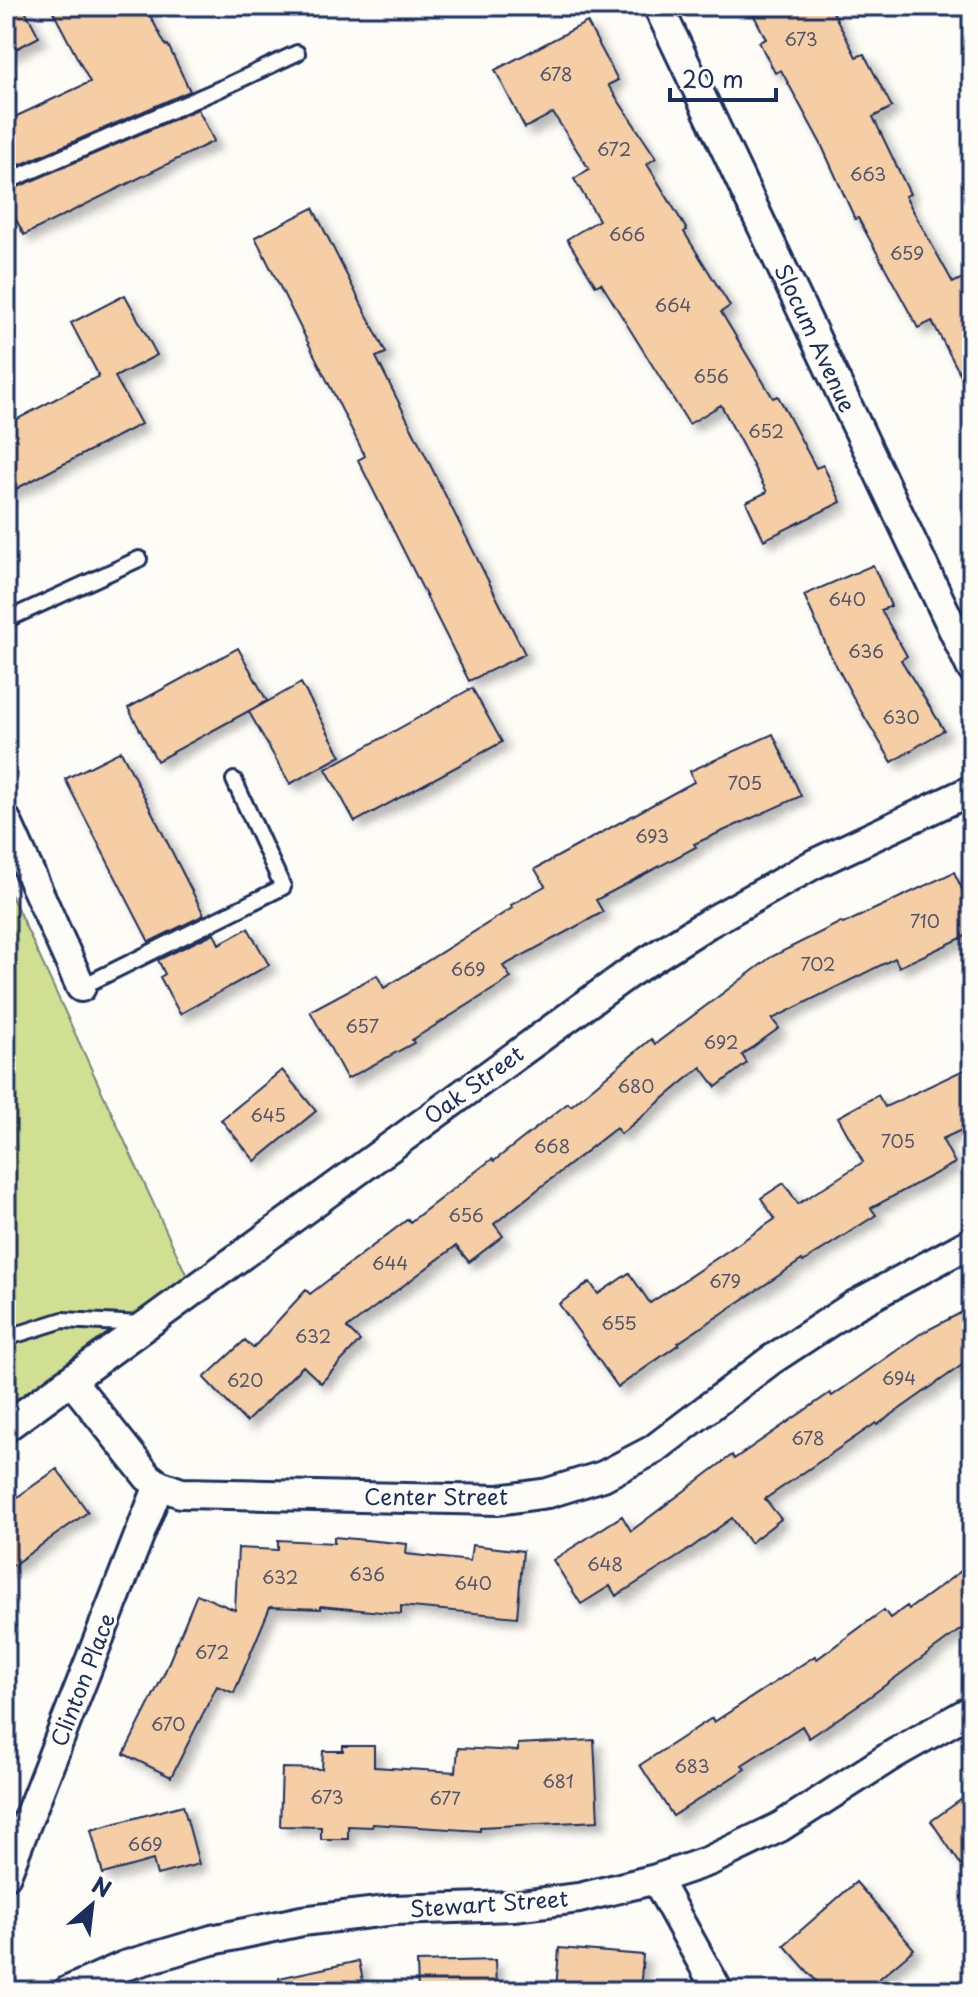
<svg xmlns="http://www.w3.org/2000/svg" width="978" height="1997" viewBox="0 0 978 1997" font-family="'Playpen Sans',sans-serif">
<defs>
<filter id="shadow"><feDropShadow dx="7" dy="7" stdDeviation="4" flood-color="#0004"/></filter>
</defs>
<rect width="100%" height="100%" fill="#fdfcf7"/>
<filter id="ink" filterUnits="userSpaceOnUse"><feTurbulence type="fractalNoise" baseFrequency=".0125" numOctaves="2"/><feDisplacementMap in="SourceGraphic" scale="16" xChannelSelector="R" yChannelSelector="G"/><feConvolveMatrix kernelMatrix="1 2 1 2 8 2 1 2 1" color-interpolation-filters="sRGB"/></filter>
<g filter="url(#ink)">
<path fill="#d0df92" stroke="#768778" stroke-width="2" d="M6 884 198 1300 6 1434Z"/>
<path fill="#f6cea5" stroke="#1b2f5e" stroke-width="2" filter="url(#shadow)" d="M6 6H23L39 37 6 54Z
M50 6H145L166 46 168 45 190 91 6 171V121L90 82Z
M749 6H830L856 57 864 54 892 107 873 117 910 194 905 196 953 283 972 273V396L932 321 918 328 858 218 855 219 821 144 781 70 775 73 759 42 766 39Z
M587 22 618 80 608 85 656 158 647 164 687 230 684 232 730 306 721 312 773 398 778 396 816 468 823 465 841 502 764 540 746 502 767 492 721 405 689 424 601 283 596 286 567 239 599 220 574 179 589 169 553 113 525 128 495 70Z
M198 109 214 141 24 235 6 200V192Z
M313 208 386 353 376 357 525 654 469 681 358 460 365 456 255 237Z
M125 295 157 355 115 377 141 424 6 494V425L99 376 71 323Z
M873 565 891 606 881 610 907 656 901 660 944 730 892 762 858 706 831 656 804 595Z
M238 648 267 701 157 761 128 708Z
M301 683 341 756 290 784 249 712Z
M472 688 502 742 355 822 326 769Z
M773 734 801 796 694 844 696 847 596 900 603 912 503 966 511 978 412 1040 414 1043 347 1079 310 1011 377 975 384 988 512 908 511 905 545 886 535 869 694 782 690 771Z
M121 751 204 915 149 942 65 779Z
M954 872 972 910V933L899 967 895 958 772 1019 779 1028 742 1055 747 1063 716 1087 701 1067 621 1134 616 1128 494 1224 503 1236 469 1262 456 1246 347 1328 360 1341 321 1383 303 1366 246 1422 204 1378 245 1340 253 1348 306 1290 310 1294 408 1219 410 1222 492 1159 494 1161 568 1103 571 1106 651 1039 655 1044 771 957 841 922 843 924Z
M248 928 269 965 180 1014 160 977 165 974 158 960 214 933 219 944Z
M972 1066V1125L942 1139 955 1163 871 1208 876 1215 803 1262 802 1260 678 1343 679 1344 618 1387 559 1304 590 1282 598 1294 629 1273 650 1303 775 1219 761 1198 784 1183 798 1204 863 1162 838 1117 878 1095 885 1107Z
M282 1070 316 1111 255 1161 221 1120Z
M972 1307V1358L877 1425 876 1423 765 1499 781 1519 750 1543 732 1518 684 1553 616 1596 610 1586 581 1604 553 1560 622 1516 631 1531 732 1455 734 1459 830 1393 832 1396 920 1334Z
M57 1469 88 1512 6 1570V1505Z
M334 1537 407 1544 406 1554 470 1561 472 1545 523 1551 517 1617 401 1606V1614L321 1606V1609L270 1607 234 1693 217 1686 171 1777 124 1754 164 1674 197 1594 235 1610 238 1548 278 1550V1540L334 1543Z
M972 1563V1621L861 1703 809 1738 802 1726 742 1765 745 1769 673 1816 640 1765 712 1718 714 1722 815 1656 817 1659 884 1610 890 1618 907 1606 909 1609Z
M594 1740 598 1821 480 1827V1831L373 1824 372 1827 348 1826V1839H321V1827L280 1826 282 1768 322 1769 323 1751H343V1746H374V1767L456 1772 458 1748 518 1751V1744Z
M972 1792V1881L931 1821Z
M183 1805 199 1864 157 1875 153 1860 103 1874 91 1830Z
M856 1882 914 1949 865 1991H825L784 1945Z
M559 1948 643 1955 640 1991H556Z
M495 1960 496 1991H418L417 1962Z
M359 1961 365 1991H281L279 1978Z"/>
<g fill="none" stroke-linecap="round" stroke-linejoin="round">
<g stroke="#1b2f5e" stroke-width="20">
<path id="lane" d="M6 182 222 88 297 53
M6 620 139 559
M81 987 283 887 234 780
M6 1338 63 1320 142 1324"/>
</g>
<g stroke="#1b2f5e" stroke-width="34">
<path id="street" d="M658 6 972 669
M6 820 81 987
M71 1380 148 1477 159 1485 181 1493 498 1500 548 1493 603 1476 653 1450 771 1360 855 1305 972 1242
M6 1427 629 973 707 924 814 864 972 790
M6 1875 159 1485
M656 1879 718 1991
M68 1991 124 1966 212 1940 302 1921 395 1910 513 1906 579 1898 656 1879 709 1861 780 1827 894 1754 972 1710"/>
</g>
<use href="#lane" stroke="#fdfcf7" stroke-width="14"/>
<use href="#street" stroke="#fdfcf7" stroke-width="28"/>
</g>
</g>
<g text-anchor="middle" stroke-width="6" stroke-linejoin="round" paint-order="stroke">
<g font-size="18" fill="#525770">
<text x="801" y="46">673</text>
<text x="556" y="81">678</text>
<text x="614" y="156">672</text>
<text x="868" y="181">663</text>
<text x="627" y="241">666</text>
<text x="907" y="260">659</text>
<text x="673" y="312">664</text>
<text x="711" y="383">656</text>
<text x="766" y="438">652</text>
<text x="847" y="606">640</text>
<text x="866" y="658">636</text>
<text x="901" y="724">630</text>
<text x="745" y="790">705</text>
<text x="652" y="843">693</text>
<text x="925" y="928">710</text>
<text x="818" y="971">702</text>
<text x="468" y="976">669</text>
<text x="362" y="1033">657</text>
<text x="721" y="1049">692</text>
<text x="636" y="1093">680</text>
<text x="268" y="1122">645</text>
<text x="898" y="1148">705</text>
<text x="552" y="1153">668</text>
<text x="466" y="1222">656</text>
<text x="390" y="1270">644</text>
<text x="725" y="1288">679</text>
<text x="619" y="1330">655</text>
<text x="313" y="1343">632</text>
<text x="899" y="1385">694</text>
<text x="245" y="1387">620</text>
<text x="808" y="1445">678</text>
<text x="605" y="1571">648</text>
<text x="367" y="1581">636</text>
<text x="280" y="1584">632</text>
<text x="473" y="1590">640</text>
<text x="212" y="1659">672</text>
<text x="168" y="1731">670</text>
<text x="692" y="1773">683</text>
<text x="558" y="1788">681</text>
<text x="327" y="1804">673</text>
<text x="445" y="1805">677</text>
<text x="145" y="1851">669</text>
</g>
<g font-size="22" fill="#1b2f5e" stroke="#fdfcf7">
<text transform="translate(815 338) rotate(65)" y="8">Slocum Avenue</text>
<text transform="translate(474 1085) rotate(-36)" y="8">Oak Street</text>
<text x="436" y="1505">Center Street</text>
<text transform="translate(83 1680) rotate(-69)" y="8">Clinton Place</text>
<text transform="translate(489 1904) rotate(-4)" y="8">Stewart Street</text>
</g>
</g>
<rect width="978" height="1997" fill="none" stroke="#fdfcf7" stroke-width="32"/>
<rect x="16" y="16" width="946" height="1965" fill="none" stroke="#1b2f5e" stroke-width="3" filter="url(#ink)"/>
<g transform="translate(92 1905) rotate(28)" stroke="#fdfcf7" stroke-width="6" paint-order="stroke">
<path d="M0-6L14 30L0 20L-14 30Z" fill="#1b2f5e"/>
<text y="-12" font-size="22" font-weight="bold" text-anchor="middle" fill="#1b2f5e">N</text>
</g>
<path d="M670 88v12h106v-12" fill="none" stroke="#1b2f5e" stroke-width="4"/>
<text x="682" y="88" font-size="24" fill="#1b2f5e" stroke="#fdfcf7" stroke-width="6" paint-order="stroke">20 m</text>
</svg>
